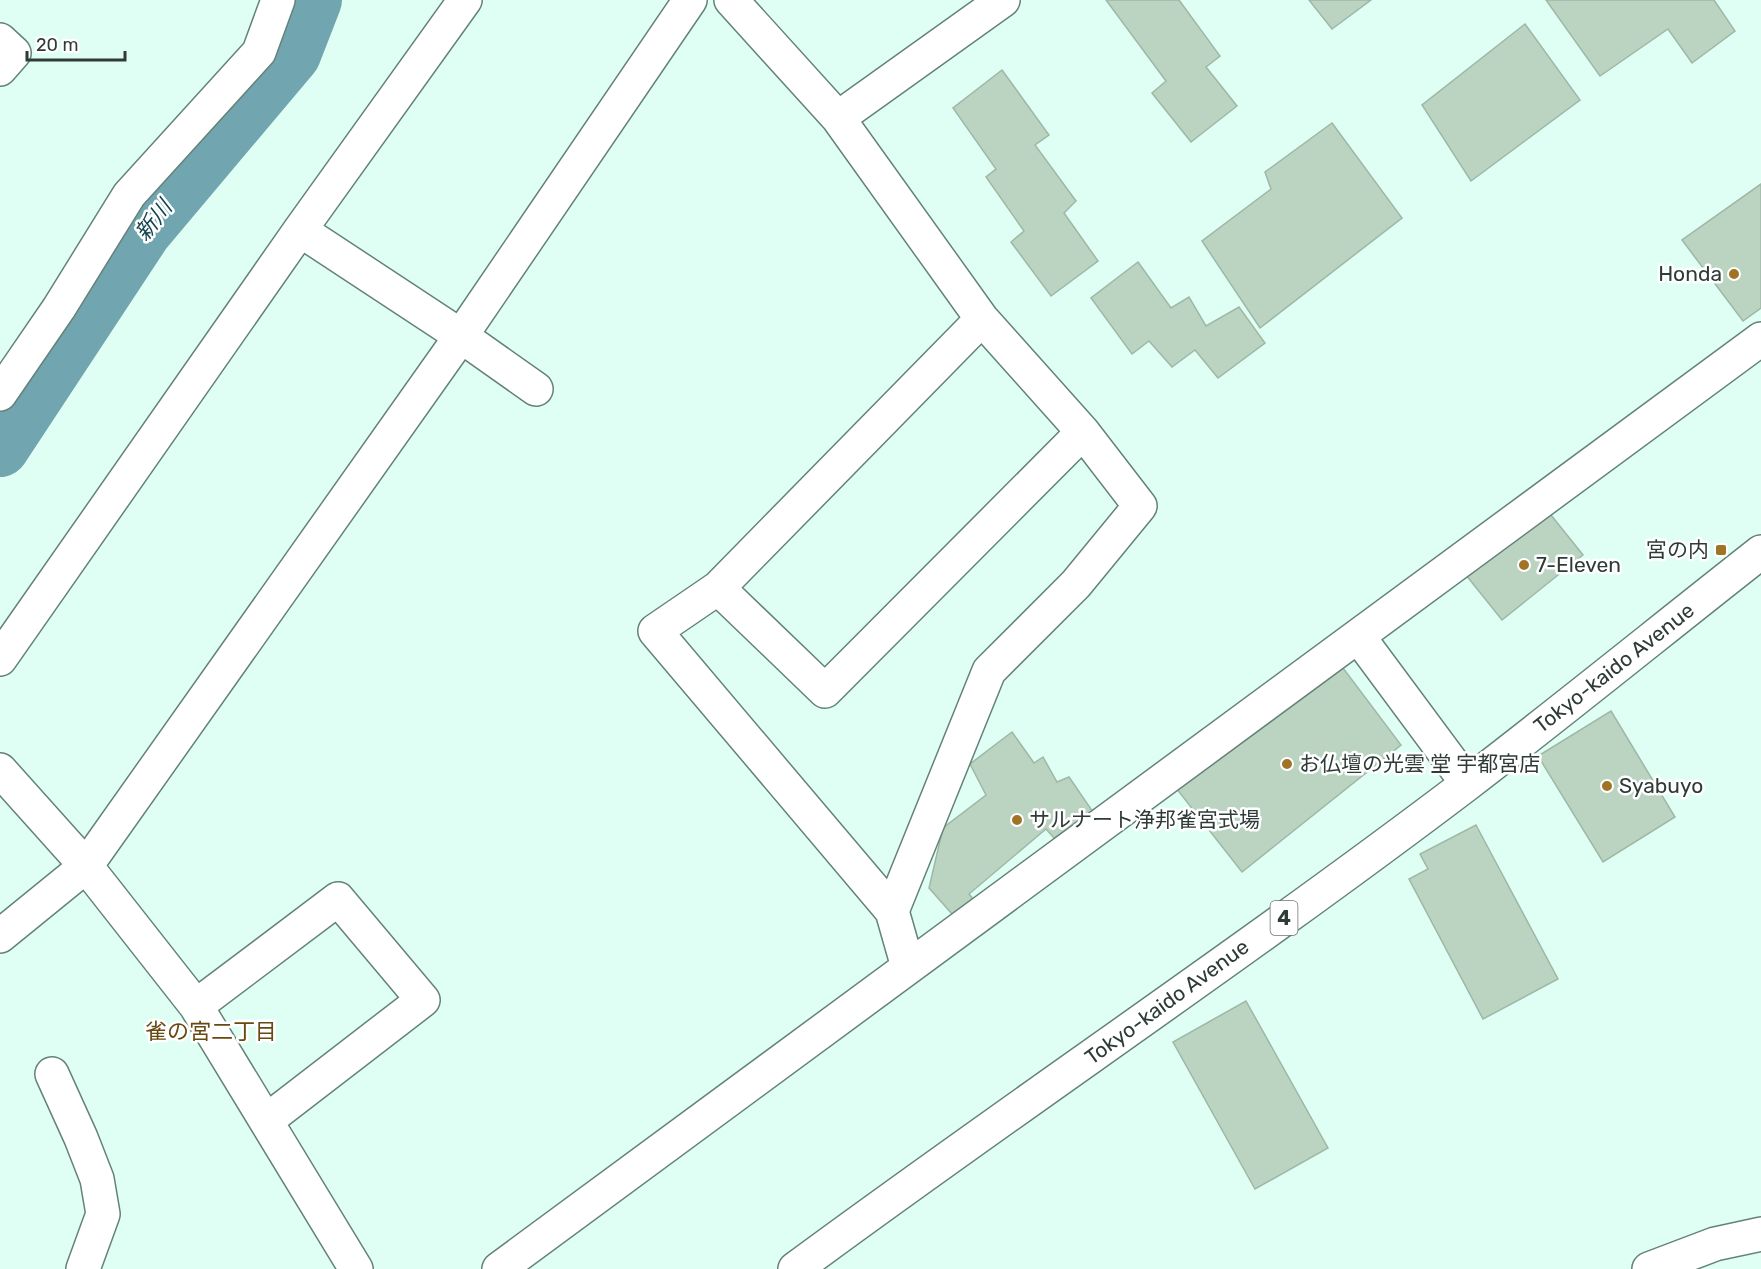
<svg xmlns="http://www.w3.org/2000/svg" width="1761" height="1269" viewBox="0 0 1761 1269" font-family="Rubik,'Noto Sans JP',sans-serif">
<rect width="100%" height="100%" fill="#dffff4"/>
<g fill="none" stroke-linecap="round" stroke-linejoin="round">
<path stroke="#71a5b0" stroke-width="58" d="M0 448 143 231 292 54 313 0"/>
</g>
<path fill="#bbd4c2" stroke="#9eb7a6" stroke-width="1.5" d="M1106 0H1179L1220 56 1206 67 1237 106 1191 142 1152 93 1166 81Z
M1309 0H1371L1332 29Z
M1546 0H1714L1735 31 1692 63 1668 29 1600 76Z
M1525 24 1580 100 1471 181 1422 105Z
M1002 70 1049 135 1035 145 1076 201 1064 213 1098 261 1051 296 1011 242 1024 231 986 177 996 169 953 108Z
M1332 123 1402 218 1260 328 1202 241 1271 189 1265 172Z
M1761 184V308L1743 321 1682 240Z
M1138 262 1171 308 1189 297 1206 326 1239 307 1265 343 1218 378 1195 350 1172 367 1149 341 1132 354 1091 298Z
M1547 510 1583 555 1502 620 1466 575Z
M1337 660 1401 745 1242 872 1172 783Z
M1611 711 1675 817 1603 862 1538 756Z
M1012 732 1034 763 1043 757 1057 782 1069 777 1093 812 1054 838 1046 829 969 894 981 908 960 923 929 888 943 828 986 795 970 764Z
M1476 825 1558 979 1483 1019 1409 879 1428 869 1420 854Z
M1246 1001 1328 1148 1255 1189 1173 1042Z"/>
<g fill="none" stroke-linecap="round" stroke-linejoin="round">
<g stroke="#658279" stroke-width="36">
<path id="minor" d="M731 0 838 118 1003 0
M0 40 14 53 0 69
M838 118 982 319 1083 432 1140 506 1076 584 989 671 892 911 908 967
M300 230 461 336 536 389
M0 394 59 308 129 195 259 52 278 0
M718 588 825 691 1083 432
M1358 636 1467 783
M0 659 300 230 465 0
M0 770 86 866 196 1006 356 1269
M892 911 655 631 718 588 982 319
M0 936 86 866 461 336 690 0
M196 1006 338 899 423 1000 266 1121
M52 1074 81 1138 97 1179 103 1214 83 1269
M499 1269 1761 339
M1649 1269 1715 1244 1761 1234"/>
</g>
<g stroke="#658279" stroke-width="36">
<path id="highway" d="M795 1269C1017 1105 1247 951 1467 784 1566 708 1663 629 1761 552"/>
</g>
<use href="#minor" stroke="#fff" stroke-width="33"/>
<use href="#highway" stroke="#fff" stroke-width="33"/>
</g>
<g fill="#a07424" stroke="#fff" stroke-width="2">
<circle cx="1734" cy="274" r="6"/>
<rect x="1715" y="544" width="12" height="12" rx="3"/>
<circle cx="1524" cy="565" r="6"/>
<circle cx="1287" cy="764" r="6"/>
<circle cx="1607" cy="786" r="6"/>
<circle cx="1017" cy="820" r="6"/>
</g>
<g text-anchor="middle" stroke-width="5" stroke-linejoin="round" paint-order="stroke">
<rect fill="#fff" stroke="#6d7673" stroke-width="1.5" x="1270.5" y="901" width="27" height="34" rx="4.5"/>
<g font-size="20" font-weight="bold" fill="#2e3b37">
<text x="1284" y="925">4</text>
</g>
<g font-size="21" fill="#2e3b37" stroke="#fff" text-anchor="start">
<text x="1722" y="281" text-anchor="end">Honda</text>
<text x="1709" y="557" text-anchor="end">宮の内</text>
<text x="1536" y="572">7-Eleven</text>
<text x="1299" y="771">お仏壇の光雲 堂 宇都宮店</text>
<text x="1619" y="793">Syabuyo</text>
<text x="1029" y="827">サルナート浄邦雀宮式場</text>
</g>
<g font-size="21" fill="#2e3b37" stroke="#fff">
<text transform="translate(1614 668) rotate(-38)" y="7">Tokyo-kaido Avenue</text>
<text transform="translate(1167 1002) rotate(-36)" y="7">Tokyo-kaido Avenue</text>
</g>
<g font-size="22" font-style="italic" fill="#13434c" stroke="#fff">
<text transform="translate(153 220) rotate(-52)" y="8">新川</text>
</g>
<g font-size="22" fill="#674912" stroke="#fff">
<text x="211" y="1039">雀の宮二丁目</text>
</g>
</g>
<path d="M27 51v9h98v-9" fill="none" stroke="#2e3b37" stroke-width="3"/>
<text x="36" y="51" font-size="18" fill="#2e3b37" stroke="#ffffff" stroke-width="4.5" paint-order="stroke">20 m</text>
</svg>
